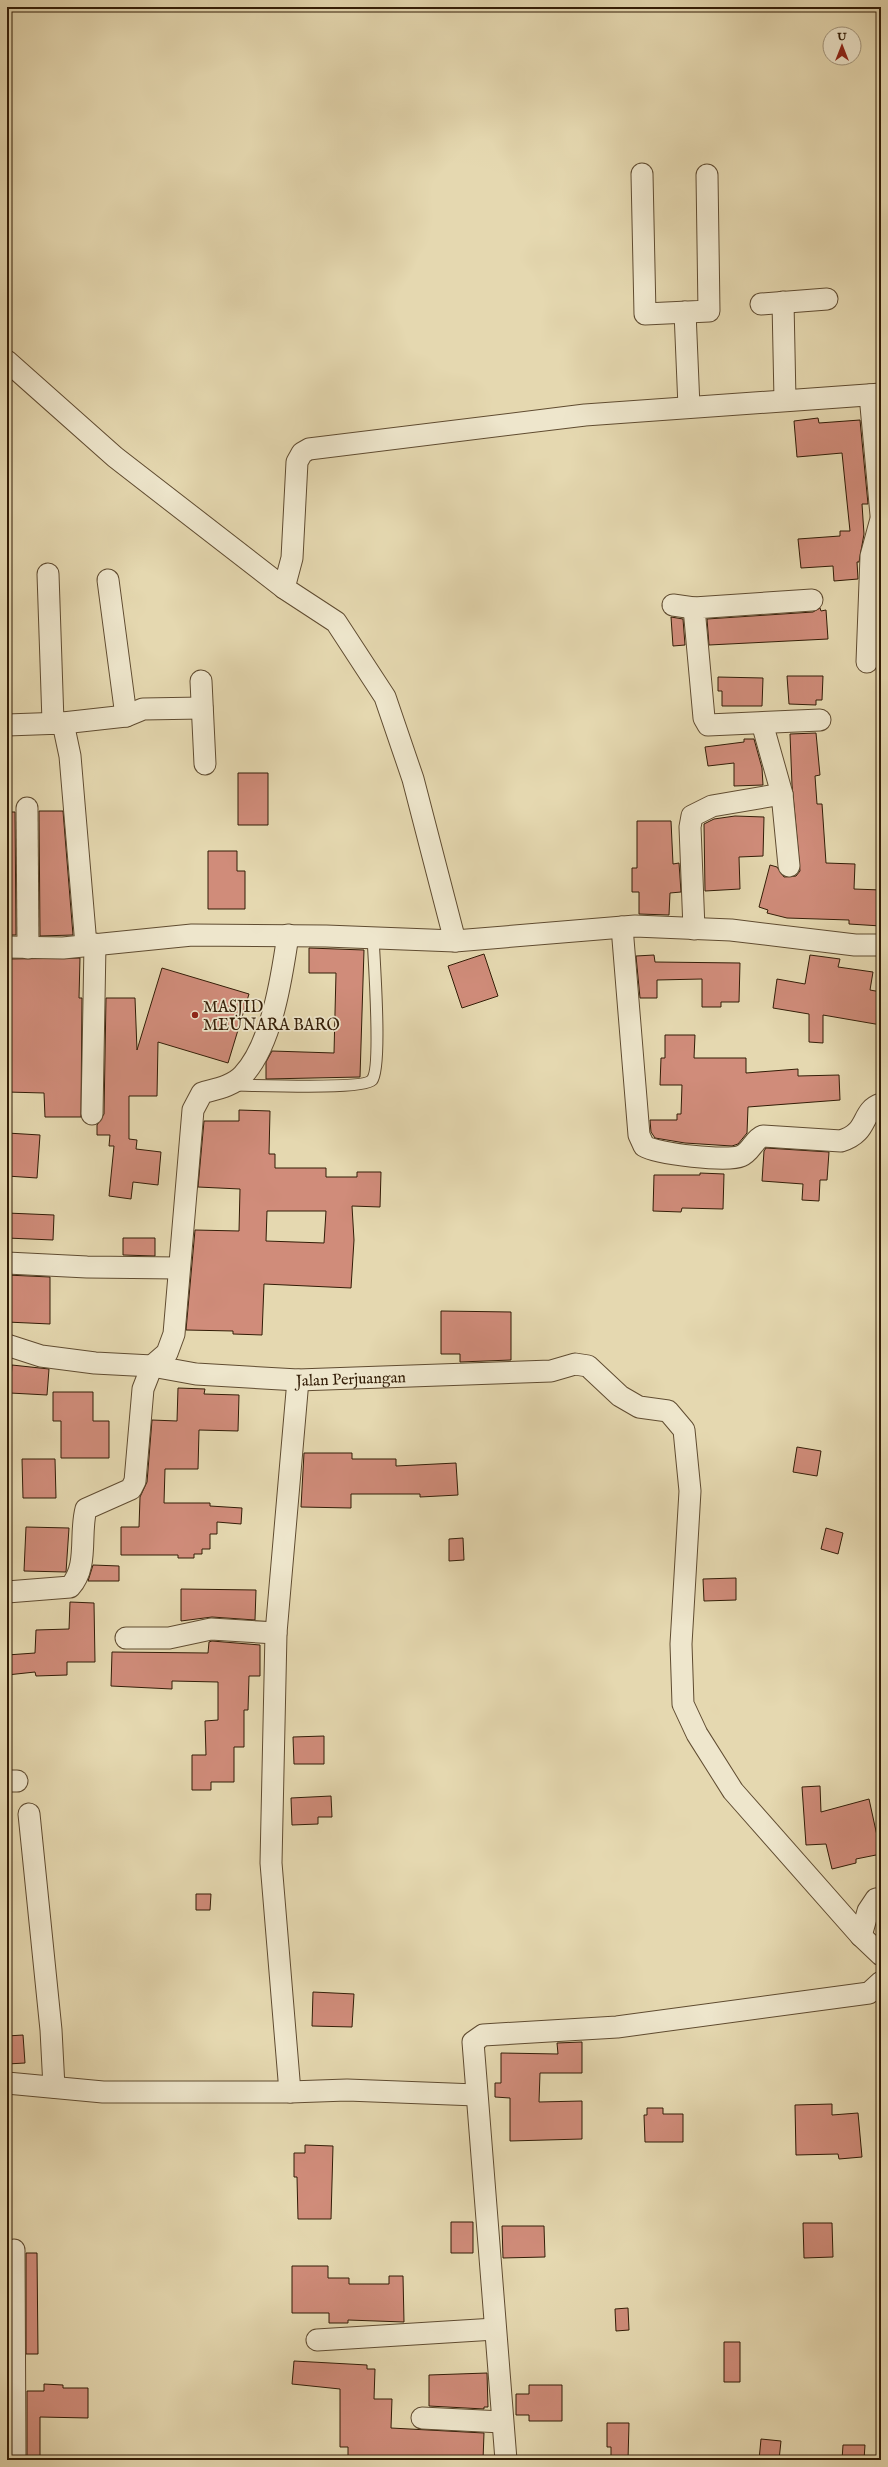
<svg xmlns="http://www.w3.org/2000/svg" width="888" height="2467" viewBox="0 0 888 2467" font-family="'IM FELL English',serif">
<rect width="100%" height="100%" fill="#e5d8b0"/>
<filter id="stains"><feTurbulence type="fractalNoise" baseFrequency=".005" numOctaves="4"/><feColorMatrix values="0 0 0 0 .2 0 0 0 0 .09 0 0 0 0 .02 0 0 0 .5 -.17"/></filter>
<radialGradient id="worn" r=".72"><stop offset=".6" stop-color="#630" stop-opacity="0"/><stop offset="1" stop-color="#630" stop-opacity=".3"/></radialGradient>
<path fill="#d08c7a" stroke="#331d07" fill-rule="evenodd" d="M818 418 819 423 860 420 868 504H862L864 534 859 562H857L858 579 834 581 833 566 801 568 798 539 840 536V531H850L842 453 797 457 794 421Z
M820 608 821 611 826 610 828 639 709 645 707 619 813 612Z
M671 617 683 619 685 645 673 646Z
M787 676H823L822 700H816V705L789 704Z
M718 677 763 678 762 706H722V691H718Z
M816 733 820 775 815 776 817 804H822L826 863 855 864 854 889 881 890V926L849 924V920L787 918 767 913 768 910 759 907 770 865 777 867 784 877 796 876 800 871 792 785 790 734Z
M744 739H754L762 768 763 785 734 786V763L708 766 705 747 744 742Z
M238 773H268V825H238Z
M39 811H63L73 935 40 936Z
M7 812H15L16 935H7Z
M735 816 764 817 763 856 739 857 740 889 705 891 704 824 714 819Z
M637 821H671L673 864 679 863 681 892 670 893 669 915 639 914V892H632V868H637Z
M208 851H237V871H245V909H208Z
M309 948 364 950 360 1077 266 1079V1062L272 1051 334 1053 336 973H309Z
M484 954 498 996 462 1008 448 966Z
M654 955 655 962 740 963 739 1002H721V1007H702V979L657 980V998H640L636 956Z
M810 955 840 959 838 967 873 972 870 990 881 992V1025L823 1015V1043L809 1042V1014L773 1008 777 979 805 984Z
M80 958 79 998H82L81 1117H45L44 1093 7 1092V959Z
M162 968 249 994 228 1063 158 1042 157 1096H129V1139L137 1140 136 1149 161 1152 158 1185 133 1182 131 1199 109 1196 114 1146H109L110 1135H97V1125L104 1114 106 998H135L137 1050Z
M665 1035H695L694 1058H746V1073L798 1069V1076L839 1075 840 1100 748 1107 747 1133 738 1144 732 1146 685 1143 655 1138 651 1132 650 1120H677V1114H681L682 1085H660L661 1058H665Z
M239 1110 270 1111 269 1154H275V1168H326V1177H357V1172H381L380 1207 352 1206 354 1240 351 1288 264 1284 262 1335 233 1334V1331L186 1330 195 1230 239 1231 240 1189 198 1187 204 1121H239ZM267 1211H326L324 1243 266 1241Z
M7 1133 40 1135 37 1178 7 1176Z
M766 1148 829 1152 827 1180H820L819 1201 802 1200 803 1184 762 1181 764 1151Z
M700 1173 724 1174 723 1209 682 1208 681 1212 653 1211 654 1175H700Z
M7 1213 54 1215 53 1240 7 1238Z
M123 1238H155V1256L123 1255Z
M7 1275 50 1277V1324L7 1322Z
M441 1311 511 1312V1360L460 1362V1354H441Z
M12 1365 49 1369 47 1395 10 1393Z
M178 1388 205 1389 204 1394 239 1395 238 1431 199 1430 198 1469H165L164 1503H210V1506L242 1508 241 1524 217 1522V1534H210V1549H202V1554H194V1558H178V1555H121V1527H139L140 1497 147 1482 152 1420 177 1421Z
M53 1392H93V1421H109V1458H61V1421H53Z
M797 1447 821 1451 817 1476 793 1472Z
M304 1453H352V1459H396V1466L456 1463 458 1495 420 1497V1494H351V1508L301 1507Z
M22 1459H55L56 1498H23Z
M26 1527 69 1528 66 1572 24 1571Z
M826 1528 843 1533 838 1554 821 1549Z
M463 1538 464 1560 449 1561V1539Z
M93 1565 119 1566V1581H88Z
M736 1578V1600L704 1601 703 1579Z
M181 1589 256 1590 255 1620 212 1617 181 1621Z
M70 1602 94 1603 95 1662H67V1675L36 1676 35 1672 7 1675V1655L35 1653 36 1630 69 1629Z
M212 1641 260 1645V1676H249L248 1710H244V1747H234V1782H211V1790H192V1755H206L205 1721 218 1720V1682L172 1681V1689L111 1686 112 1652 208 1653 209 1642Z
M324 1736V1764H294L293 1737Z
M820 1786 821 1812 869 1799 881 1854 856 1859V1863L832 1869 826 1844 806 1845 802 1787Z
M331 1796 332 1817H318V1824L292 1825 291 1798Z
M196 1894H211L210 1910H196Z
M313 1992 354 1994 352 2027 312 2026Z
M23 2035 25 2063 7 2064V2036Z
M582 2042V2073H540L539 2102 582 2101V2139L510 2141V2098L495 2097V2083H501V2053L558 2054 557 2043Z
M832 2104V2115L858 2113 862 2157 839 2159 838 2154 796 2155 795 2105Z
M647 2108H663V2114H683V2142H645L644 2115H647Z
M305 2145 333 2146 331 2219H298L297 2177H294V2153H305Z
M451 2222H473V2253H451Z
M803 2223H832L833 2257 804 2258Z
M502 2226H544L545 2257 503 2258Z
M26 2253H37L38 2354H26Z
M292 2266H328V2278H349V2284H389V2276H403L404 2322 348 2320V2323H329V2313H292Z
M628 2308 629 2330 616 2331 615 2309Z
M724 2342H740V2382H724Z
M294 2361 367 2365V2369H375L374 2399H392L391 2428 484 2433 483 2460H348V2447H340V2389L292 2384Z
M487 2373 488 2407H484V2409L429 2406V2375Z
M44 2384 63 2385V2388H88V2418L40 2417V2460H27V2391H44Z
M529 2385H562V2421H529V2415H516V2394H529Z
M607 2423H629L628 2460H611V2447H607Z
M761 2439 781 2441 779 2460H759Z
M843 2445H865L864 2460H842Z"/>
<g fill="none" stroke-linecap="round" stroke-linejoin="round">
<g stroke="#604c31" stroke-width="13">
<path id="service" d="M233 1085C254 1085 363 1090 372 1080 382 1068 374 959 373 937"/>
</g>
<g stroke="#604c31" stroke-width="23">
<g id="minor">
<path d="M642 174 645 314 709 311 707 175"/>
<path d="M783 302 785 400"/>
<path d="M761 304 827 299"/>
<path d="M685 312 689 407"/>
<path d="M7 361 115 457 284 588 336 622 385 697 413 779 455 941"/>
<path d="M870 395 881 515"/>
<path d="M48 574 53 722"/>
<path d="M108 580 126 716"/>
<path d="M284 588 292 558 297 462 302 453 309 449 585 415 881 394"/>
<path d="M812 600 694 608 704 718 708 725 820 720"/>
<path d="M673 605 694 608"/>
<path d="M867 662 871 556 881 519"/>
<path d="M201 681 205 764"/>
<path d="M63 723 126 716 143 709 202 708"/>
<path d="M762 723 782 794"/>
<path d="M7 725 63 723 70 756 86 945"/>
<path d="M27 808 28 948"/>
<path d="M622 927 639 1135 644 1146C657 1154 728 1162 741 1156 751 1152 754 1139 763 1136L841 1141C870 1132 860 1111 881 1104"/>
<path d="M694 929 690 827 692 816 712 806 782 794 789 866"/>
<path d="M7 947 63 948 192 935 326 936 455 941 635 926 731 930 855 945H881"/>
<path d="M92 1114 95 944"/>
<path d="M7 1263 87 1267 178 1268"/>
<path id="s1" d="M7 1345 41 1356 95 1363 152 1366 196 1374 298 1380 551 1371 575 1364 588 1366 620 1396 639 1407 668 1411 684 1430 690 1491 681 1644 683 1704 697 1734 733 1791 861 1936 881 1955"/>
<path d="M7 1592 70 1587C89 1566 79 1535 86 1509L131 1489 135 1481 143 1389 152 1366 167 1353 174 1334 193 1110 202 1093C216 1089 233 1086 243 1075 272 1044 282 976 288 935"/>
<path d="M126 1638H169L211 1629 276 1633"/>
<path d="M7 1781H17"/>
<path d="M29 1814 51 2030 54 2087"/>
<path d="M861 1936 868 1911 876 1899 881 1898"/>
<path d="M7 2083 103 2092H290L347 2090 476 2095"/>
<path d="M290 2092 271 1863 276 1633 298 1380"/>
<path d="M14 2250 15 2460"/>
<path d="M317 2340 495 2329"/>
<path d="M422 2418 502 2422"/>
<path d="M506 2460 473 2042 483 2035 617 2027 869 1993 881 1982"/>
</g>
</g>
<use href="#service" stroke="#eee6cc" stroke-width="11"/>
<use href="#minor" stroke="#eee6cc" stroke-width="21"/>
</g>
<circle fill="#8f2418" stroke="#eee6cc" stroke-width="1.5" cx="195" cy="1015" r="4"/>
<g text-anchor="middle" stroke-width="3.5" stroke-linejoin="round" paint-order="stroke">
<g font-size="16" fill="#331d07" stroke="#eee6cc" text-anchor="start">
<text x="203" y="1012">MASJID<tspan x="203" dy="18">MEUNARA BARO</tspan></text>
</g>
<g font-size="16" fill="#331d07" stroke="#eee6cc">
<text dy="6" stroke="none"><textPath href="#s1" startOffset="347">Jalan Perjuangan</textPath></text>
</g>
</g>
<rect width="888" height="2467" fill="none" stroke="#e5d8b0" stroke-width="24"/>
<rect x="8" y="8" width="872" height="2451" fill="none" stroke="#331d07" stroke-width="2"/>
<rect x="12" y="12" width="864" height="2443" fill="none" stroke="#331d07"/>
<g transform="translate(842 46)"><circle r="19" fill="#eee6cc" stroke="#a3967d"/>
<path d="M0-3L7 15L0 10L-7 15Z" fill="#8f2418"/>
<text y="-6" font-size="11" font-weight="bold" text-anchor="middle" fill="#331d07">U</text>
</g>
<rect width="100%" height="100%" filter="url(#stains)"/>
<rect width="100%" height="100%" fill="url(#worn)"/>
</svg>
